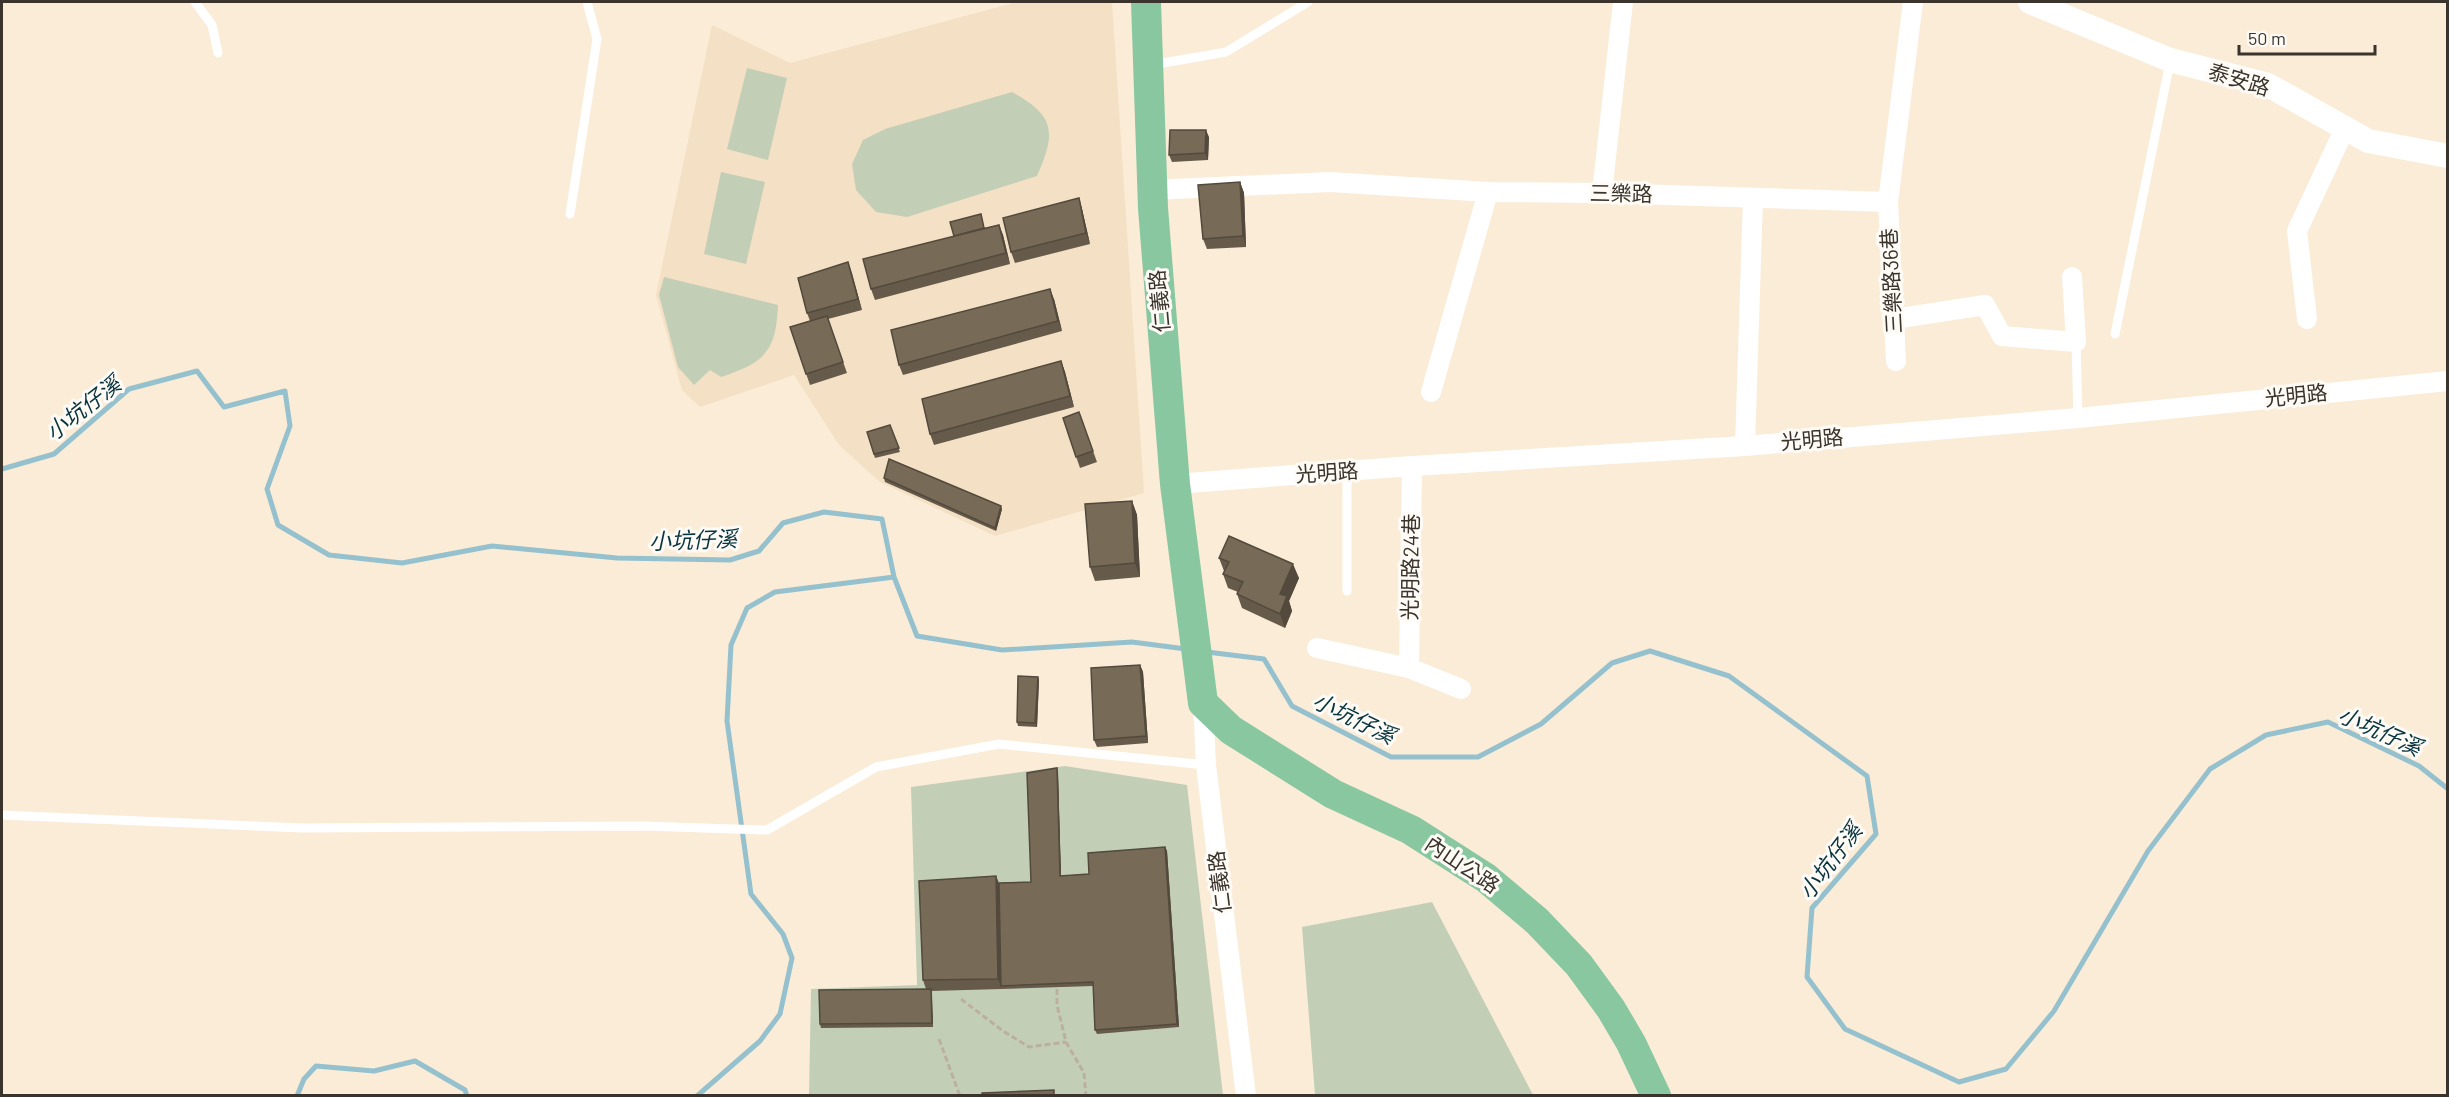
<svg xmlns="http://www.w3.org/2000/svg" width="2449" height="1097" viewBox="0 0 2449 1097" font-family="Barlow,'Noto Sans TC',sans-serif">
<rect width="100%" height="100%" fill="#fbecd7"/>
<path fill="#f4e0c4" d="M1017 2H1112L1144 493 995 536 880 482 839 445 794 375 700 407 682 390 656 295 712 25 790 63Z"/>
<path fill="#c2cfb6" d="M747 68 787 78 768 160 727 149Z
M1012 92C1056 116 1056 133 1037 176L907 217 876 212 856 190 852 164 863 140 885 129Z
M721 172 765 182 746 264 704 254Z
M664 277 778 305C776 352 765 362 721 377L710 370 694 385 678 367 659 295Z
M1065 766 1187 785 1223 1095 809 1096 811 989 917 985 911 787Z
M1432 902 1533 1095H1315L1302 927Z"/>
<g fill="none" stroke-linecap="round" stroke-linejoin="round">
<path stroke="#94c1cd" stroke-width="5" d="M2 469 54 454 129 389 197 371 224 407 285 391 290 426 267 489 278 525 329 555 402 563 492 546 617 558 730 560 759 551 783 523 824 512 882 519 894 577 917 636 1002 650 1132 642 1186 649
M1207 652 1264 659 1292 706 1391 757H1478L1541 724 1612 663 1650 651 1729 676 1867 776 1876 834 1812 908 1807 977 1845 1029 1959 1082 2006 1069 2054 1011 2148 851 2210 769 2266 735 2328 722 2419 766 2448 789
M297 1096 304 1079 316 1066 374 1071 415 1061 465 1090 467 1096
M697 1096 760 1041 780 1014 792 958 783 934 751 894 727 721 731 645 747 608 775 592 894 577"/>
<path stroke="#bbaf9f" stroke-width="3" stroke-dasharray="6 3" stroke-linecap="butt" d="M1057 989V1005L1066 1042 1084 1073 1086 1096
M961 999 1003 1031 1029 1047 1066 1042
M939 1039 960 1096"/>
<path stroke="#fff" stroke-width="9" d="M195 2 212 25 218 53
M1152 65 1226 52 1308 2
M570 214 597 39 587 2
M2115 334 2170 62
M2076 342 2078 418
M1347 471V591
M2 815 302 828 643 826 767 830 876 767 999 744 1206 765"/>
<path stroke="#fff" stroke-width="20" d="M1151 190 1330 182 1488 192 1602 193 1888 202 1913 2
M1602 193 1623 2
M1888 202 1896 361
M1894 319 1985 305 2002 336 2076 342 2072 277
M2307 319 2297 231 2345 128
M1431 392 1488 192
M1745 446 1753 198
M1412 466 1409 668 1461 689
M1175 484 1412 466 1745 446 2078 418 2448 381
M1317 648 1409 668
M1203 703 1206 765 1246 1096"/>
<path stroke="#fff" stroke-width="24" d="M2030 2 2170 60 2268 85 2368 141 2448 156"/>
<path stroke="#88c7a0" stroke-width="30" d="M1146 2 1153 208 1175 484 1203 703 1231 730 1333 794 1411 830 1486 878 1537 921 1579 965 1611 1009 1631 1043 1656 1096"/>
</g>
<path fill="#665b4b" d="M1209 137 1208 160 1172 162 1169 155Z
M1240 182 1244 193 1246 247 1207 249 1203 239Z
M1079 198 1082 209 1090 244 1015 263 1011 252Z
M981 214 984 228 999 225 1003 235 1010 264 875 300 871 289 954 236Z
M848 262 862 310 828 319 847 373 810 385 790 327 810 321 807 313Z
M1054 299 1062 331 903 375 899 365Z
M1061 361 1065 372 1074 407 934 445 930 434Z
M1079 412 1097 462 1080 468 1063 418Z
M890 425 900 452 875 458 867 432Z
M884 478 1002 509 996 531 885 482Z
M1132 501 1137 515 1140 577 1095 581 1090 567Z
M1219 558 1299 578 1289 601 1292 611 1285 628 1242 608 1237 594 1238 592 1228 588 1223 574 1224 571Z
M1140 665 1143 672 1148 743 1097 747 1094 740Z
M1038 677 1039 680 1037 727 1018 726 1017 722Z
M1057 768 1058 772 1061 876 1089 874 1165 847 1167 851 1179 1027 1097 1034 1095 1030 1093 986 1002 989 931 991 933 1027 821 1028 820 1024 926 989 923 980 996 876 999 883 1031 882Z"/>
<path fill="#534a3d" d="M1206 130 1209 137 1208 160 1205 153Z
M1240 182 1244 193 1246 247 1243 236Z
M1079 198 1082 209 1090 244 1086 233Z
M999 225 1003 235 1010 264 1006 253Z
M848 262 852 273 862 310 858 299Z
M1050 289 1054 299 1062 331 1058 321Z
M1061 361 1065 372 1074 407 1070 396Z
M1132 501 1137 515 1140 577 1135 563Z
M1001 506 1002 509 996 531 995 528Z
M1293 564 1299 578 1289 601 1292 611 1285 628 1280 614V594Z
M1140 665 1143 672 1148 743 1146 736Z
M1038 677 1039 680 1037 727 1035 723Z
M1057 768 1058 772 1061 879 1060 876Z
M1165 847 1167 851 1179 1027 1177 1024Z
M996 876 1000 887 1001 986 998 979Z
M931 989 932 993 933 1027 932 1023Z"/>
<path fill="#776a57" stroke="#534a3d" stroke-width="1.5" d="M1170 130H1206L1205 153 1169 155Z
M1240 182 1243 236 1203 239 1198 185Z
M1079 198 1086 233 1011 252 1003 218Z
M981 214 984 228 954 236 950 222Z
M999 225 1006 253 871 289 863 259Z
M848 262 858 299 807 313 798 278Z
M1050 289 1058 321 899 365 891 330Z
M827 316 843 362 806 374 790 327Z
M1061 361 1070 396 930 434 922 399Z
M1079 412 1093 451 1076 457 1063 418Z
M890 425 899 448 874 454 867 432Z
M889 459 1001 506 995 528 884 478Z
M1132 501 1135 563 1090 567 1085 504Z
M1229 536 1293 564 1280 594 1287 596 1280 614 1237 594 1243 582 1223 574 1229 562 1219 558Z
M1140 665 1146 736 1094 740 1091 668Z
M1018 676 1038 677 1035 723 1017 722Z
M1057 768 1060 876 1089 874 1088 853 1165 847 1177 1024 1095 1030 1093 982 1001 986 999 883 1031 882 1027 773Z
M996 876 998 979 923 980 919 881Z
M931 989 932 1023 820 1024 819 990Z
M1054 1090V1095H982V1093Z"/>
<g text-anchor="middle" stroke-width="6" stroke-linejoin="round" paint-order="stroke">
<g font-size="21" fill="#3a342c" stroke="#fefbf7">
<text transform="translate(2239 80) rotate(17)" y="7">泰安路</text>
<text transform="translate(1621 194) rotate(1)" y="7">三樂路</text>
<text transform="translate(1892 281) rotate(-93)" y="7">三樂路36巷</text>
<text transform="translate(1160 301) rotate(-95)" y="7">仁義路</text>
<text transform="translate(2296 396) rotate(-6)" y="7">光明路</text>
<text transform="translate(1812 440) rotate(-5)" y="7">光明路</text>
<text transform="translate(1327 473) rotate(-4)" y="7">光明路</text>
<text transform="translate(1411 567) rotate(-89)" y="7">光明路24巷</text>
<text transform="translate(1462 865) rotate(34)" y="7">內山公路</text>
<text transform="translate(1220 882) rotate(-97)" y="7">仁義路</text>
</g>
<g font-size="22" font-style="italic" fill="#08343e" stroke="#fefbf7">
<text transform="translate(83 408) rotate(-38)" y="8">小坑仔溪</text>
<text transform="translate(693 540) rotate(-2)" y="8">小坑仔溪</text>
<text transform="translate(1354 718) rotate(26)" y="8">小坑仔溪</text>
<text transform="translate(2380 731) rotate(24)" y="8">小坑仔溪</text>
<text transform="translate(1830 861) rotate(-53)" y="8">小坑仔溪</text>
</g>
</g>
<rect width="2449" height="1097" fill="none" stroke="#3a342c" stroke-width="6"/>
<path d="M2239 45v9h136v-9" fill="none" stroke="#3a342c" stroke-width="3"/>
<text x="2248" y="45" font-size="18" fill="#3a342c" stroke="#fefbf7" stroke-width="4.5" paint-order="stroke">50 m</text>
</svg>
